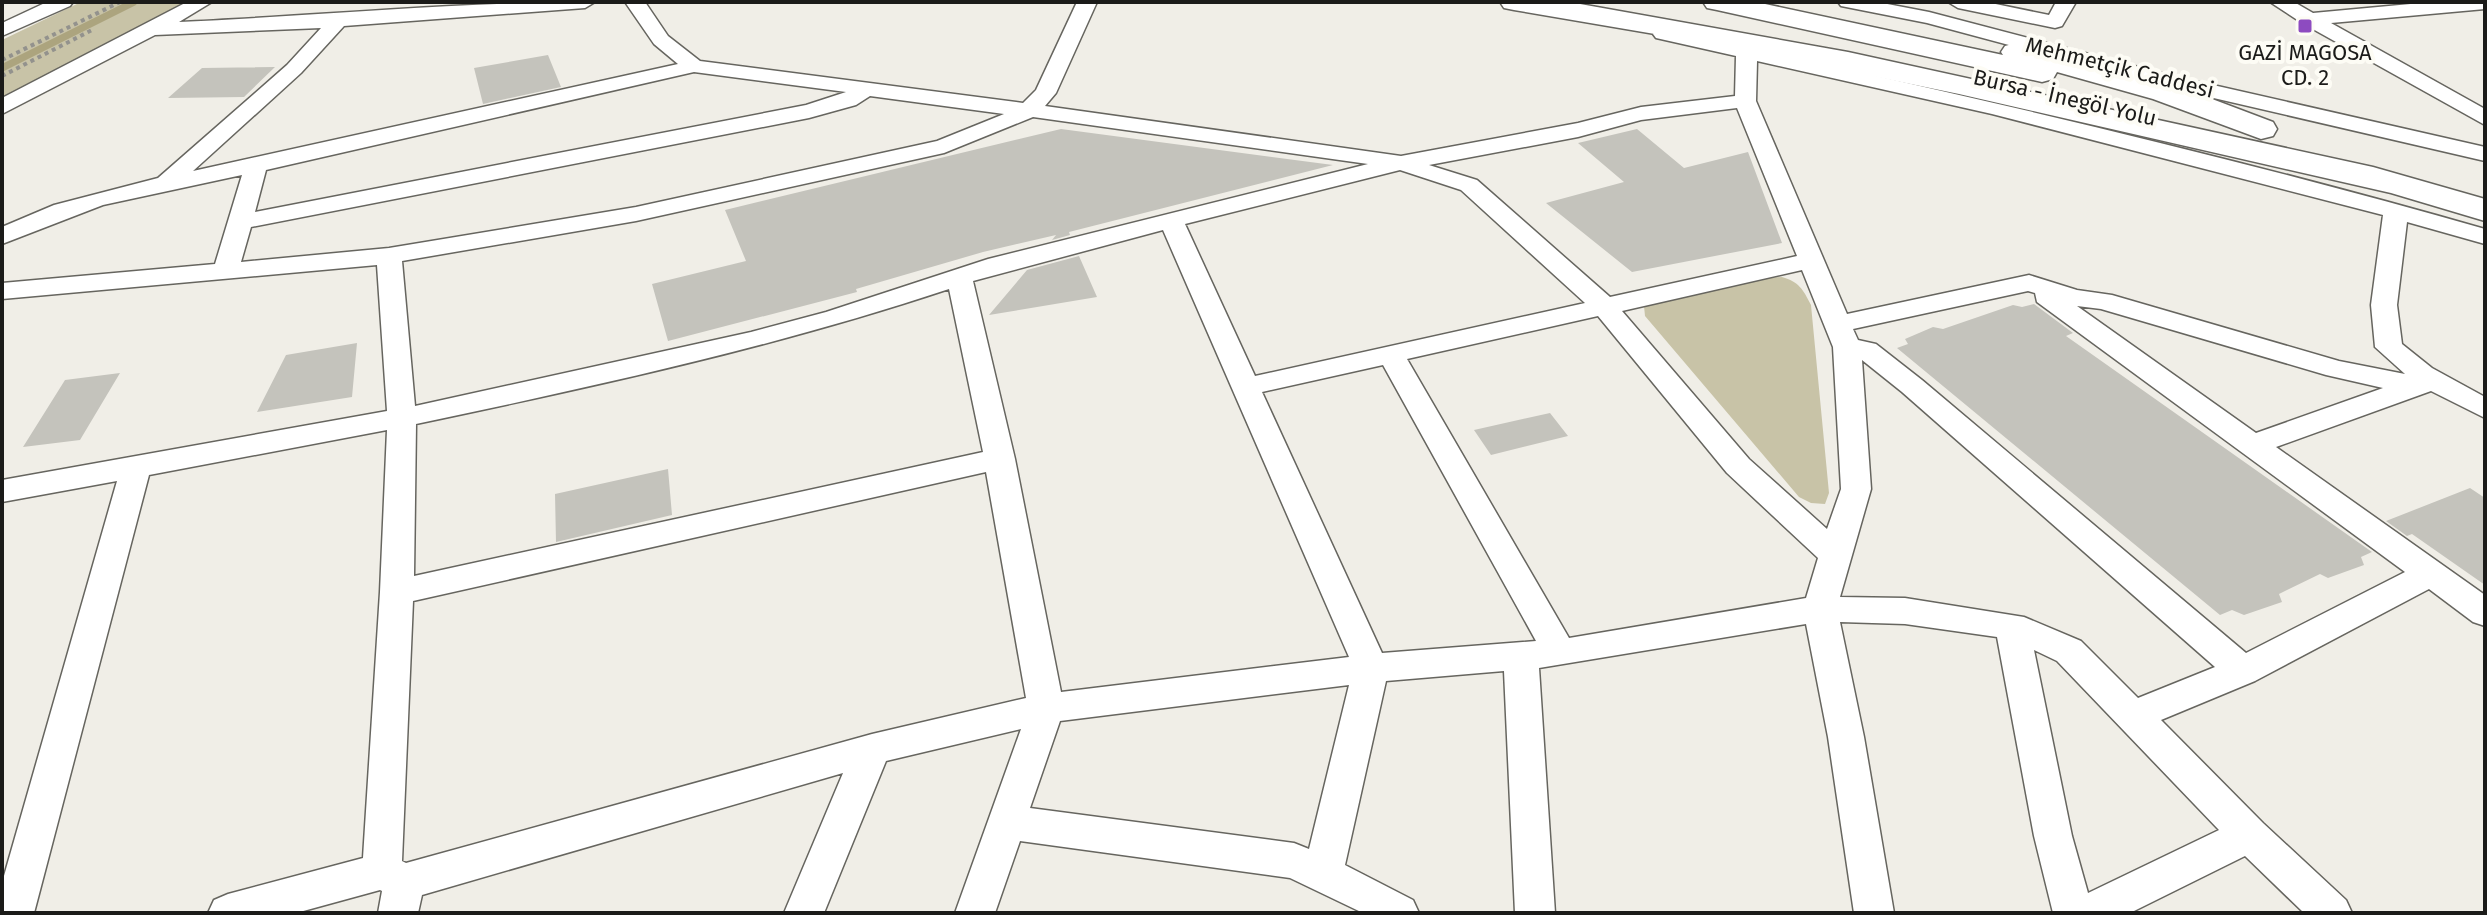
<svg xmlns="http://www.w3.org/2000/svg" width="2487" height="915" viewBox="0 0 2487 915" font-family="'Fira Sans',sans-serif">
<rect width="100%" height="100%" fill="#f0eee7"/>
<path fill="#c8c3a7" d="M81 2H192L2 100V40Z
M1782 277C1799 282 1803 289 1811 305L1829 493 1825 504 1811 503 1799 497 1645 316 1644 306 1765 278Z"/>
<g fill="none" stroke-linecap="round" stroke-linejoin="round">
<path stroke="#aca47e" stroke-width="7" d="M2 68 134 2"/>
</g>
<path fill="#c4c3bc" d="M548 55 561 87 483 104 474 68Z
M275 67 244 97 168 98 202 68Z
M1061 129 1333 165 1069 232 1070 235 1052 240 1056 235 983 252 856 289 857 292 668 341 652 284 746 261 725 210Z
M1637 129 1684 168 1748 152 1782 243 1632 272 1546 203 1624 182 1578 143Z
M1079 256 1097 297 989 315 1027 270Z
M2034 304 2073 333 2066 336 2372 552 2361 557 2364 565 2328 578 2320 574 2279 594 2282 602 2244 615 2232 610 2220 615 1897 348 1908 344 1905 339 1933 327 1943 329 2013 305 2022 307Z
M357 343 352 397 257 412 286 355Z
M120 373 80 440 23 447 65 380Z
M1550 413 1568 436 1491 455 1474 430Z
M668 469 672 515 556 542 555 494Z
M2470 488 2485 498V585L2412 534 2407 536 2386 521Z"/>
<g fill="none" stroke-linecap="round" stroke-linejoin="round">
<g stroke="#66655f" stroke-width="3">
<path id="minor" d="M47 2H73L70 6 2 36V23Z
M187 2H212L179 22C318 16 456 2 595 2L585 8 344 26 301 73 193 171 678 64 654 44 625 2H645L668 36 700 61 1023 103 1036 90 1077 2H1097L1056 93 1045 106 1401 156 1578 123 1641 107 1735 96 1736 56 1656 38 1653 34 1656 30 1663 28C1937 89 2214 151 2485 229V244L2407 222 2397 305 2402 344 2432 368 2485 397V418L2431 391 2276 447 2485 595V626L2473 622 2429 589 2255 681 2161 720 2263 823 2346 900 2352 913H2304L2245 856 2130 913H2053L2034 836 1997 637 1905 624 1840 622 1864 737 1894 913H1854L1828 737 1806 624 1539 668 1555 913H1515L1504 671 1386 681 1345 865 1413 900 1419 913H1363L1290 878 1020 841 995 913H955L1021 729 886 761 824 913H784L843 773 422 895 418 913H378L382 891 380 890 296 913H208L214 900 228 894 363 858 380 592 387 430 149 475 34 913H2V883L117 481 2 502V480L387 411 377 265 2 299V283L215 264 242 175 103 205 2 244V227L54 205 158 178 287 65 321 28 155 35 2 114V98ZM1757 61 1992 114 2383 215 2371 305 2375 347 2405 374 2339 361 2112 295 2077 290 2029 275 1847 314 1756 101ZM694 72 846 92 806 105 255 212 266 170ZM870 96 1004 114 937 141 636 207 389 248 241 262 251 227 809 118 856 105ZM1737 108 1797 256 1610 297 1477 180 1429 165 1578 137 1641 120ZM1033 117 1368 164 988 259 826 312 751 332 415 406 402 261 636 221 944 153ZM1400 170 1461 190 1585 303 1255 376 1185 224ZM1163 230 1349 657 1061 692 1015 459 973 281ZM1802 270 1833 347 1841 489 1827 529 1749 459 1622 311ZM949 289 983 452 414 576 416 424C596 386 775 347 949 289ZM2028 291 2035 293 2037 302 2405 572 2246 653 1922 380 1876 344 1858 340 1853 329ZM2077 306 2101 309 2326 375 2383 388 2256 433ZM1598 316 1727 473 1818 558 1806 598 1569 638 1407 359ZM1862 360 1902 392 2215 667 2138 698 2081 641 2024 617 1905 598 1840 597 1871 489ZM1383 365 1536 641 1382 653 1262 392ZM986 472 1026 698 872 734 406 863 402 861 413 601ZM2034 650 2057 661 2219 830 2088 893 2072 836ZM1349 685 1309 849 1294 843 1030 808 1060 721Z
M1838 2H1877L1929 12 2169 75 2485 147V161L2166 87 1927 23 1841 6Z
M1948 2H1986L2049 15 2056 2H2076L2062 26 2055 28 1958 8Z
M2270 2H2294L2313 13 2432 2H2485V9L2331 23 2485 109V125L2302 23Z"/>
</g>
<g stroke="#66655f" stroke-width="3">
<path id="highway" d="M1500 2H1569L1848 52 2373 167 2485 199V221L2391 193 1959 94 1737 48 1514 10 1504 8Z
M1703 2H1756L2003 55 2001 52 2005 46 2016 43 2175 85 2273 122 2277 129 2273 136 2261 139 2153 99 2057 72 2053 79 2042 82 1717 10 1707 8Z"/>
</g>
<path stroke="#93928d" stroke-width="4" stroke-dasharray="4 4" stroke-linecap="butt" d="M2 60 120 2
M2 76 94 29"/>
<use href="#minor" fill="#fff" fill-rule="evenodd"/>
<use href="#highway" fill="#fff" fill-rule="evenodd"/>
</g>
<rect fill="#8d4bc0" stroke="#fdfcf5" stroke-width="3" x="2297" y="18" width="16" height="16" rx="4"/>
<g text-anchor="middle" stroke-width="8" stroke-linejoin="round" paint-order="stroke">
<g font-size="22" fill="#1b1b19" stroke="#fdfcf5">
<text x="2305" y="60">GAZİ MAGOSA<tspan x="2305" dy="25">CD. 2</tspan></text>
</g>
<g font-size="22" fill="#1b1b19" stroke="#fdfcf5">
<text transform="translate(2120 67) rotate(14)" y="8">Mehmetçik Caddesi</text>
<text transform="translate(2065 97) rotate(13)" y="8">Bursa - İnegöl Yolu</text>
</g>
</g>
<rect width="2487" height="915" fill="none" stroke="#1b1b19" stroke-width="8"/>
</svg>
